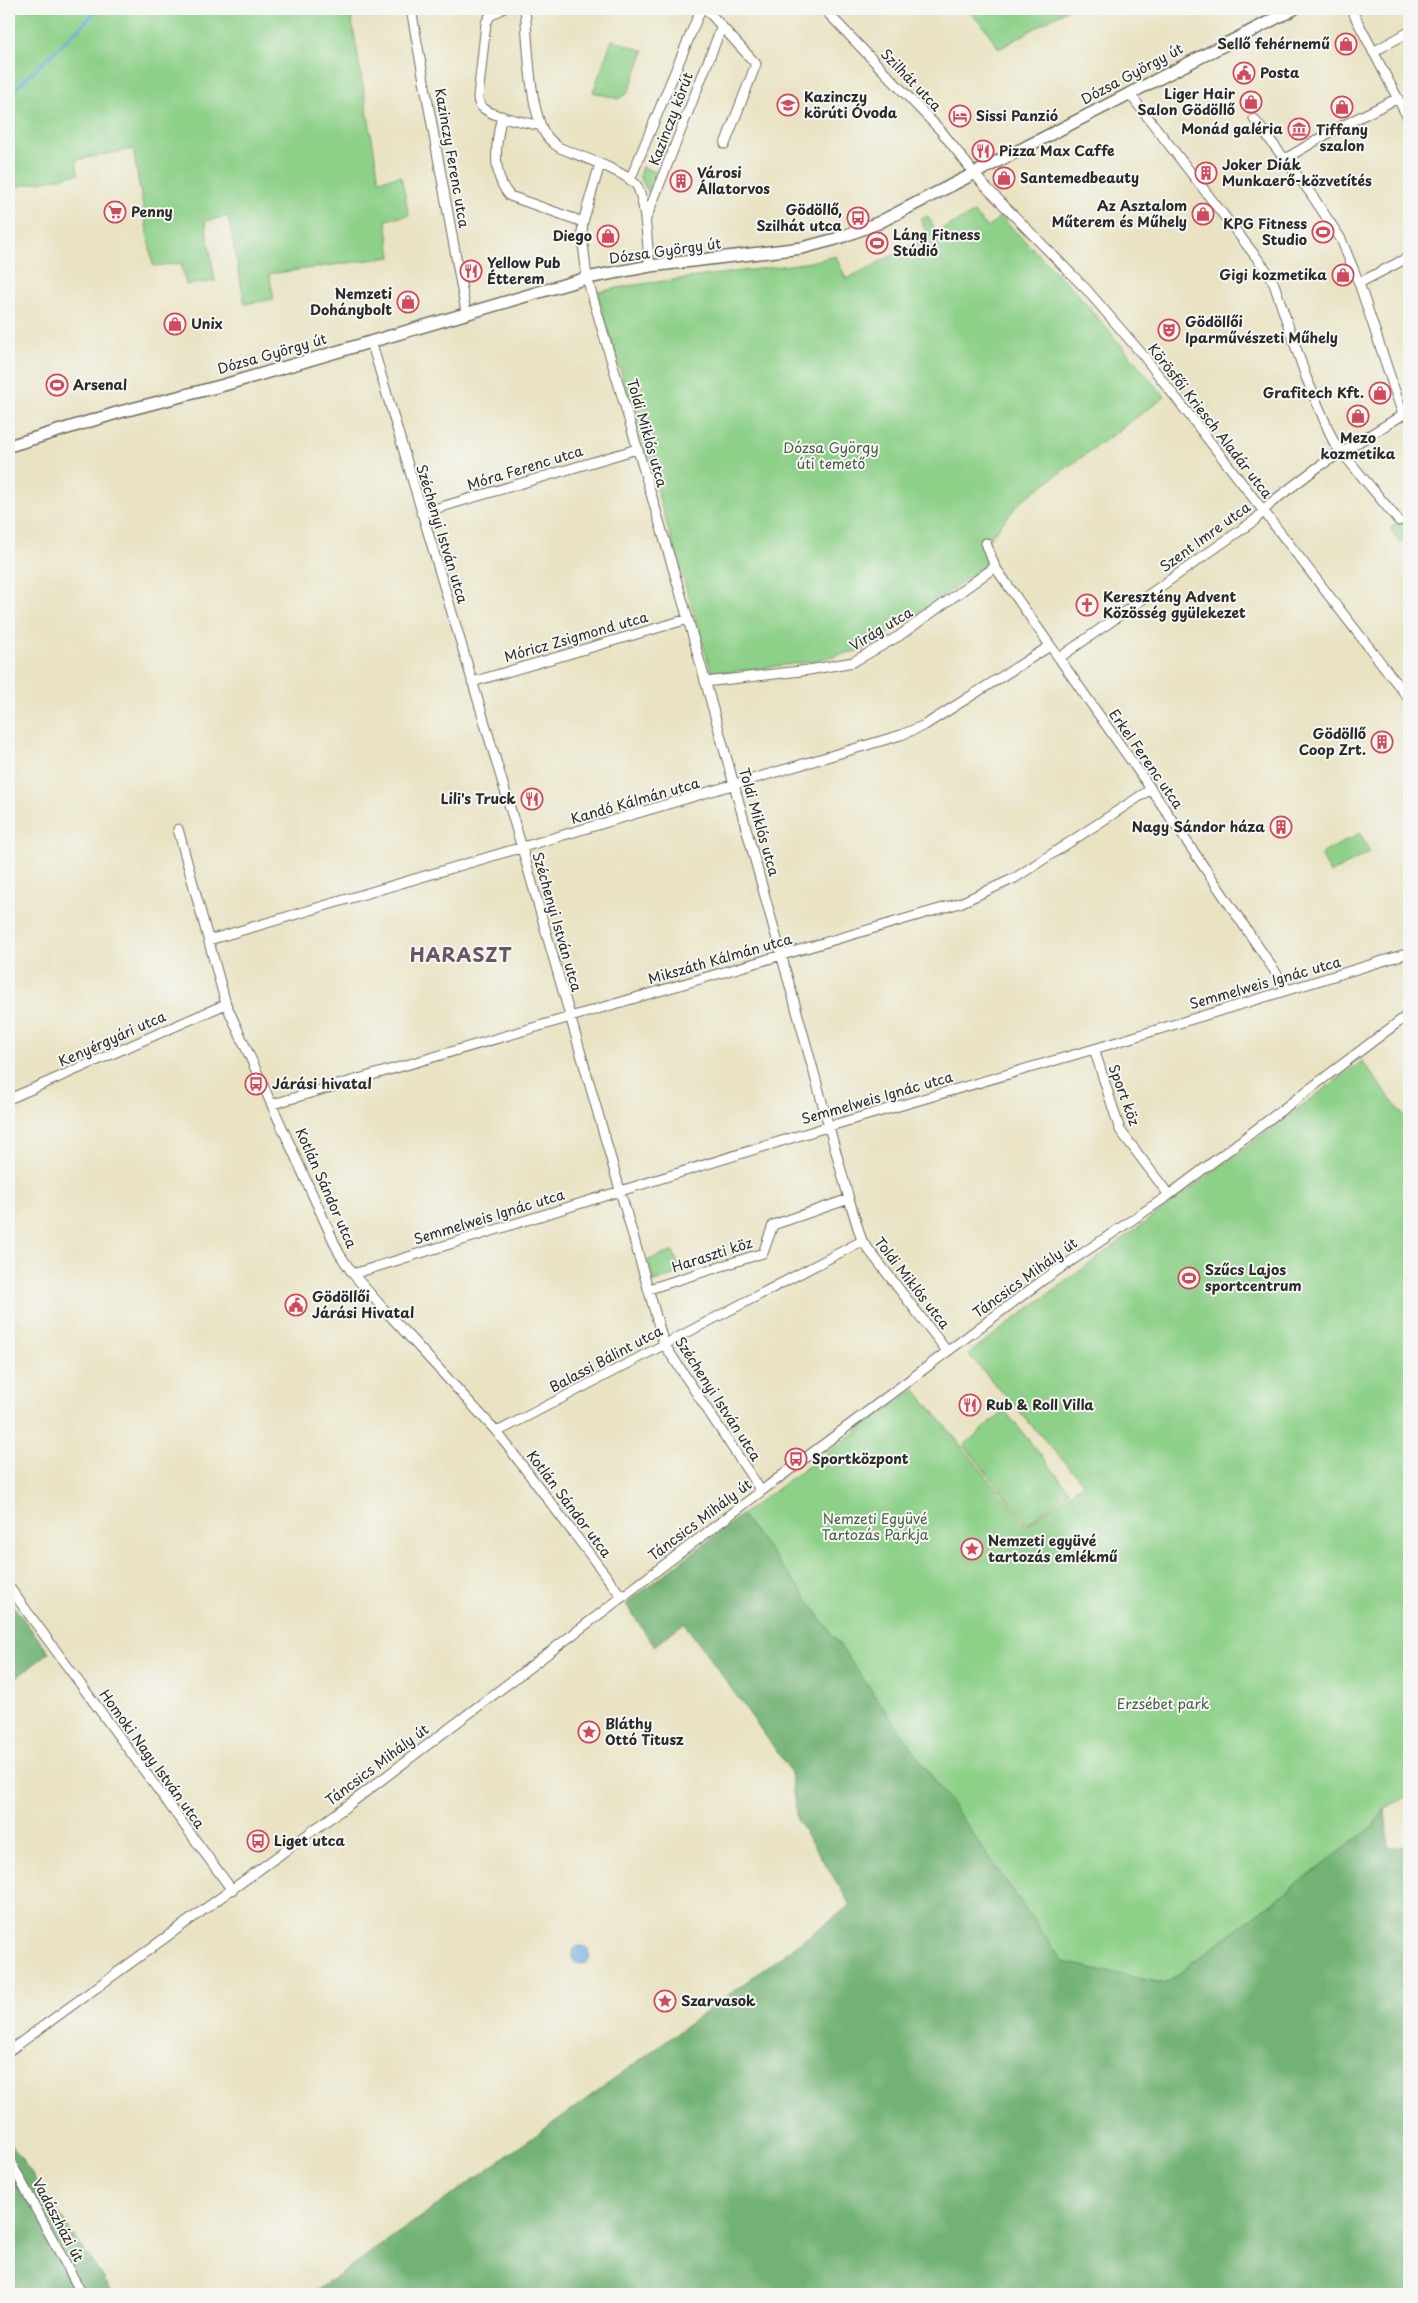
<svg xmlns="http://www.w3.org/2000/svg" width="1418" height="2303" viewBox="0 0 1418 2303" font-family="'Playpen Sans',sans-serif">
<rect width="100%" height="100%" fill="#f6f6f2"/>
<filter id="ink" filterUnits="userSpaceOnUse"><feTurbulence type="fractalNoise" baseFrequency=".02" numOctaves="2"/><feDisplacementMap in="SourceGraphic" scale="10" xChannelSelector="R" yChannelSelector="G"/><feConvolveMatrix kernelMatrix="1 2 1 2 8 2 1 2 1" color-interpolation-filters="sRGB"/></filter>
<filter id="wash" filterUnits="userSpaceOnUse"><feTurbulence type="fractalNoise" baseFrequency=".0096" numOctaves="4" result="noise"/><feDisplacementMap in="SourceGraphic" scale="20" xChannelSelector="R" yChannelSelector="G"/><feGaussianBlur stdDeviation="1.12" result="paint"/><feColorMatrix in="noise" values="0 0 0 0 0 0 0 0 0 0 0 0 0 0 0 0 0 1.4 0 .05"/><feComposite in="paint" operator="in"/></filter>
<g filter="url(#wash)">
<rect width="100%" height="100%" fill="#e9e3c3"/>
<path fill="#8dd088" stroke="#5c7e5a" d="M9 9H350L379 180 401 176 409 215 386 220 391 257 269 274 274 299 245 304 228 216 205 221 215 281 186 285 181 263 153 266 133 149 76 160 78 174 9 188Z
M966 9H1068L999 49 986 29Z
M612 40 644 51 628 93 618 99 593 92Z
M642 167 659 173 649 193 639 176Z
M974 213 988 228 1000 216 1075 291 1165 397 1021 501 984 545 988 565 865 649 808 662 712 674 597 292 634 285 805 263 836 256 846 279 929 237 920 219 928 216 936 232Z
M1407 515 1409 517 1408 537 1400 543 1390 528Z
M1360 833 1370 852 1330 873 1321 854Z
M1362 1061 1409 1123V1796L1385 1808 1371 1828 1165 1984 1062 1962 800 1589 741 1515 915 1389 1027 1526 1083 1483 968 1354Z
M673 1251 681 1272 654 1282 648 1260Z
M1005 1411 1069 1490 1028 1524 964 1445Z"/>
<path fill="#72b274" stroke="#4e6e50" d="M741 1515 800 1589 1063 1962 1165 1984 1371 1828 1385 1808 1388 1847 1409 1845V2294H312L570 2111 851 1905 797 1820 790 1770 684 1623 654 1646 626 1604Z
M9 1600 49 1653 9 1683Z
M9 2141 114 2294H9Z"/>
<path fill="#6cade0" stroke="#4c6c86" d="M572 1955a9 9 0 1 1 18 0a9 9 0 1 1-18 0Z"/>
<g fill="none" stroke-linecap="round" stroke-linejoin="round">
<path stroke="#6cade0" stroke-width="3" d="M9 95 99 9"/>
</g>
</g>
<g filter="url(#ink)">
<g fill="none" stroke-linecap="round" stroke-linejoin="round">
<g stroke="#6e6b60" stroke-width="11">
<path id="street" d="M411 9 466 312
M502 9 490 16 486 23 478 97C478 101 479 105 483 108 498 119 523 121 541 126
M525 9C528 41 529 105 544 132 548 139 554 144 560 148 577 155 628 172 637 186 646 202 647 246 650 266
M706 9 756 64 725 144
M824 9 942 132 982 183 1086 289 1142 354 1409 699
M1351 9 1409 120
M1373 52 1409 32
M1129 93 1267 271 1274 284 1306 377 1334 443 1399 521
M502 116C496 140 491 176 510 196L583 222
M1254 119 1309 191 1341 239 1359 283 1403 415
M1285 159 1332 131 1398 98
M600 164 583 222 582 234 587 278 688 619 849 1199 862 1241 947 1351
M630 180 701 9
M645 221 722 26
M1359 283 1409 257
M371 341 522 848 664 1344 761 1491
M421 513 637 449
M986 543 995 567 1151 789 1287 989
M1059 658 1255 520 1272 502 1318 467 1409 411
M472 682 688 619
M705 682 809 670 853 662 899 636 995 567
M178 829 226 1004 339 1253 353 1274 381 1306 497 1432 622 1597
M209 940 901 735 925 725 1050 646
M1094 1049 1120 1130 1169 1195
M9 1099 226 1004
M273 1104 960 903 1015 878 1151 789
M353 1274 830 1126 1094 1049 1409 953
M649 1289 763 1253 773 1225 849 1199
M497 1432 862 1241
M9 1587 232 1890
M9 2051 351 1803 772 1483 1043 1280 1169 1195 1409 1014
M9 2159 82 2294"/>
</g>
<g stroke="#6e6b60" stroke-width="14">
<path id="secondary" d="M9 446 120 412 224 385 587 278 650 266 802 248 836 239 878 223 1294 9"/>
</g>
<use href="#street" stroke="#fff" stroke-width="9"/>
<use href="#secondary" stroke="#fff" stroke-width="11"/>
</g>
</g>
<defs>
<g id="shop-ring" transform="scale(1.125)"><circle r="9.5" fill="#f6f6f2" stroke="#d1495b" stroke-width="1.5"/><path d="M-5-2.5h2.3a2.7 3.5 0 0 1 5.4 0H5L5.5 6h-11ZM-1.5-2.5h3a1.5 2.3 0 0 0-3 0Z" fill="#d1495b"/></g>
<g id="civic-ring" transform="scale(1.125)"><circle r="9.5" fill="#f6f6f2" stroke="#d1495b" stroke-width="1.5"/><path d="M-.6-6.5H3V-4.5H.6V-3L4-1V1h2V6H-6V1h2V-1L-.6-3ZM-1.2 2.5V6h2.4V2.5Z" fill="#d1495b"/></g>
<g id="school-ring" transform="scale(1.125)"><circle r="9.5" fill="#f6f6f2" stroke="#d1495b" stroke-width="1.5"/><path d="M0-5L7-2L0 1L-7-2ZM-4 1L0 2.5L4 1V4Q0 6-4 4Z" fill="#d1495b"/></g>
<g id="hotel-ring" transform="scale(1.125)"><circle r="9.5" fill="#f6f6f2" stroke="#d1495b" stroke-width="1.5"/><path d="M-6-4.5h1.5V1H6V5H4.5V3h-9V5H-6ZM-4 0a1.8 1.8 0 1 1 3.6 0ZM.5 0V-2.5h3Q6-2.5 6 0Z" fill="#d1495b"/></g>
<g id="museum-ring" transform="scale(1.125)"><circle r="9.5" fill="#f6f6f2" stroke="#d1495b" stroke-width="1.5"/><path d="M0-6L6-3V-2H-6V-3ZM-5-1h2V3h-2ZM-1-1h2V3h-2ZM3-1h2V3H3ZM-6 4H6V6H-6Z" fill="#d1495b"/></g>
<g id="restaurant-ring" transform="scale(1.125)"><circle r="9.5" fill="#f6f6f2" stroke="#d1495b" stroke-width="1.5"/><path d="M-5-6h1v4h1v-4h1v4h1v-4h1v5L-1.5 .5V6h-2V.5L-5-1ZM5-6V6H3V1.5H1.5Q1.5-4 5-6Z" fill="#d1495b"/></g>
<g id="building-ring" transform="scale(1.125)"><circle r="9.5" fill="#f6f6f2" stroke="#d1495b" stroke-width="1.5"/><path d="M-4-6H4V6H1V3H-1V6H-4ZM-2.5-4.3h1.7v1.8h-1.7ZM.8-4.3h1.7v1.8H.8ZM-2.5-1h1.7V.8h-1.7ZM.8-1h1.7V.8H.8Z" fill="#d1495b"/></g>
<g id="supermarket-ring" transform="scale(1.125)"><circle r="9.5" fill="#f6f6f2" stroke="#d1495b" stroke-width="1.5"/><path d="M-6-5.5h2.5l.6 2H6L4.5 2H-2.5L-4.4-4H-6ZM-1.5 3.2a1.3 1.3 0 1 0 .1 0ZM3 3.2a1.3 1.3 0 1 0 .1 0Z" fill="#d1495b"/></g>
<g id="bus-ring" transform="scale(1.125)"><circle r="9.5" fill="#f6f6f2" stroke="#d1495b" stroke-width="1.5"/><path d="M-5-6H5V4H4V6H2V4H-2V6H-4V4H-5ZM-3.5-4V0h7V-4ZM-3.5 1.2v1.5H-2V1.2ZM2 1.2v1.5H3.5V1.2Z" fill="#d1495b"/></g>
<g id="stadium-ring" transform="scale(1.125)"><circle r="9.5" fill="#f6f6f2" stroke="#d1495b" stroke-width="1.5"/><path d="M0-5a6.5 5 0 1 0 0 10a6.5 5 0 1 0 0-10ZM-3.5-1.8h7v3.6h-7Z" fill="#d1495b"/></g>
<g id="theatre-ring" transform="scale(1.125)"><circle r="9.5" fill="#f6f6f2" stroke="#d1495b" stroke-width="1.5"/><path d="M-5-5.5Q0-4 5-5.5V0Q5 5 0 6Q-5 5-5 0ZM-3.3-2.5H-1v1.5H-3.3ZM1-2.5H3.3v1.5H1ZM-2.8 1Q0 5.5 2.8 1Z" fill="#d1495b"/></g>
<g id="church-ring" transform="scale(1.125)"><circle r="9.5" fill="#f6f6f2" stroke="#d1495b" stroke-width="1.5"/><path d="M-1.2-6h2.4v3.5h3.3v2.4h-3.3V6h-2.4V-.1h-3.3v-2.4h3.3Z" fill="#d1495b"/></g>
<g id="sight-ring" transform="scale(1.125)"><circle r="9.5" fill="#f6f6f2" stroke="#d1495b" stroke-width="1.5"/><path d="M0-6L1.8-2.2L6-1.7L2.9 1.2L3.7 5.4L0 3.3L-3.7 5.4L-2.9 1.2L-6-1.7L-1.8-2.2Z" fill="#d1495b"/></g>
</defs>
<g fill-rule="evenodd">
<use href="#shop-ring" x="1346" y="44"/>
<use href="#civic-ring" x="1244" y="73"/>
<use href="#shop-ring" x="1251" y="102"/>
<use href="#school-ring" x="788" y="105"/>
<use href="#shop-ring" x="1342" y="107"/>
<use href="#hotel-ring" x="960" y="116"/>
<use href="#museum-ring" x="1299" y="129"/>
<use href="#restaurant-ring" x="983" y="151"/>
<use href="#building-ring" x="1206" y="173"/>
<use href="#shop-ring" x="1004" y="178"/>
<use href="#building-ring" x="681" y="181"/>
<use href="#supermarket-ring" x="115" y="212"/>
<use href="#shop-ring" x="1203" y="214"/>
<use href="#bus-ring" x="858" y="218"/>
<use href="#stadium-ring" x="1323" y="232"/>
<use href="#shop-ring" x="608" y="236"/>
<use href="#stadium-ring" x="877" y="243"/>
<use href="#restaurant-ring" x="471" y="271"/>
<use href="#shop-ring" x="1343" y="275"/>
<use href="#shop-ring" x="408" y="302"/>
<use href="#shop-ring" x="175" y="324"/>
<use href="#theatre-ring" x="1169" y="330"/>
<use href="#stadium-ring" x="57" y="385"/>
<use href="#shop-ring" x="1380" y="393"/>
<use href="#shop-ring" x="1358" y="416"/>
<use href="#church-ring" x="1087" y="605"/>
<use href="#building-ring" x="1382" y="742"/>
<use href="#restaurant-ring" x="532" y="799"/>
<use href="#building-ring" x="1281" y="827"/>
<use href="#bus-ring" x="256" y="1084"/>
<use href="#stadium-ring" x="1189" y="1278"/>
<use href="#civic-ring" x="296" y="1305"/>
<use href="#restaurant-ring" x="970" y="1405"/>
<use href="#bus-ring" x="796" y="1459"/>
<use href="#sight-ring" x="972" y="1549"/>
<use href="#sight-ring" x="589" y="1732"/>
<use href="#bus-ring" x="258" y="1841"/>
<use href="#sight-ring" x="665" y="2001"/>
</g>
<g text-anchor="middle" stroke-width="4" stroke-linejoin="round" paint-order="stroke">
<g font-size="14" font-weight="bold" fill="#2b2b2b" stroke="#f6f6f2" text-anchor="start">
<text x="1330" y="49" text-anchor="end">Sellő fehérnemű</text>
<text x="1260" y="78">Posta</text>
<text x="1235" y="99" text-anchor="end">Liger Hair<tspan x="1235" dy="16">Salon Gödöllő</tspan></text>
<text x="804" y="102">Kazinczy<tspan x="804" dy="16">körúti Óvoda</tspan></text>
<text x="976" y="121">Sissi Panzió</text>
<text x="1283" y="134" text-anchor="end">Monád galéria</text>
<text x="1342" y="135" text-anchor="middle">Tiffany<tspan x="1342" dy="16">szalon</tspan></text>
<text x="999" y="156">Pizza Max Caffe</text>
<text x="1222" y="170">Joker Diák<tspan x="1222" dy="16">Munkaerő-közvetítés</tspan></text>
<text x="697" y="178">Városi<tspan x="697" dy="16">Állatorvos</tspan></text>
<text x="1020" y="183">Santemedbeauty</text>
<text x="1187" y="211" text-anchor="end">Az Asztalom<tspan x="1187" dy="16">Műterem és Műhely</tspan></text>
<text x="842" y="215" text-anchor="end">Gödöllő,<tspan x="842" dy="16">Szilhát utca</tspan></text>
<text x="131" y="217">Penny</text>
<text x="1307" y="229" text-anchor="end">KPG Fitness<tspan x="1307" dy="16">Studio</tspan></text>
<text x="893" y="240">Láng Fitness<tspan x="893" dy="16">Stúdió</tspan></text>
<text x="592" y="241" text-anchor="end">Diego</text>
<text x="487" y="268">Yellow Pub<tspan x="487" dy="16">Étterem</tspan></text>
<text x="1327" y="280" text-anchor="end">Gigi kozmetika</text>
<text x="392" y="299" text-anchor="end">Nemzeti<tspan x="392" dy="16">Dohánybolt</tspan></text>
<text x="1185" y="327">Gödöllői<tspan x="1185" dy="16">Iparművészeti Műhely</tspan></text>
<text x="191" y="329">Unix</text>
<text x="73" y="390">Arsenal</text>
<text x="1364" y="398" text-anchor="end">Grafitech Kft.</text>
<text x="1358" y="443" text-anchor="middle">Mezo<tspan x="1358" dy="16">kozmetika</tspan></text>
<text x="1103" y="602">Keresztény Advent<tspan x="1103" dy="16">Közösség gyülekezet</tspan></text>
<text x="1366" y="739" text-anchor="end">Gödöllő<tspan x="1366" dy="16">Coop Zrt.</tspan></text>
<text x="516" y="804" text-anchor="end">Lili's Truck</text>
<text x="1265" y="832" text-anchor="end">Nagy Sándor háza</text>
<text x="272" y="1089">Járási hivatal</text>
<text x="1205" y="1275">Szűcs Lajos<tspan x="1205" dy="16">sportcentrum</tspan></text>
<text x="312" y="1302">Gödöllői<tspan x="312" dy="16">Járási Hivatal</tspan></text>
<text x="986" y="1410">Rub &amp; Roll Villa</text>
<text x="812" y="1464">Sportközpont</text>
<text x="988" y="1546">Nemzeti együvé<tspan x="988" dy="16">tartozás emlékmű</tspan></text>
<text x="605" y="1729">Bláthy<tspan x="605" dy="16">Ottó Titusz</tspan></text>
<text x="274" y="1846">Liget utca</text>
<text x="681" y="2006">Szarvasok</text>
</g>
<g font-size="14" fill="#2b2b2b" stroke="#f6f6f2">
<text transform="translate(1132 74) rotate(-28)" y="5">Dózsa György út</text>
<text transform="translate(911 80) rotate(46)" y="5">Szilhát utca</text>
<text transform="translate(671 119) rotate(-69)" y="5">Kazinczy körút</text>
<text transform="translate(452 158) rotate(80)" y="5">Kazinczy Ferenc utca</text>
<text transform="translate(665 251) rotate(-8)" y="5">Dózsa György út</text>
<text transform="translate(272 354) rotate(-16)" y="5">Dózsa György út</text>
<text transform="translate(1210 421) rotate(52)" y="5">Körösfői Kriesch Aladár utca</text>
<text transform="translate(647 433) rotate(74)" y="5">Toldi Miklós utca</text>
<text transform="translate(525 468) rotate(-17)" y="5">Móra Ferenc utca</text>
<text transform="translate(442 534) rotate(73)" y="5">Széchenyi István utca</text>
<text transform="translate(1205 537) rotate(-36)" y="5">Szent Imre utca</text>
<text transform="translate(881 629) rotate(-31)" y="5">Virág utca</text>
<text transform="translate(576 637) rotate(-16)" y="5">Móricz Zsigmond utca</text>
<text transform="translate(1146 759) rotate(55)" y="5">Erkel Ferenc utca</text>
<text transform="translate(635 801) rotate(-16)" y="5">Kandó Kálmán utca</text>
<text transform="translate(759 822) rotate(74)" y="5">Toldi Miklós utca</text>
<text transform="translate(557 922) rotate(74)" y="5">Széchenyi István utca</text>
<text transform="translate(720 959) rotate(-16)" y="5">Mikszáth Kálmán utca</text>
<text transform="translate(1265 983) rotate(-16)" y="5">Semmelweis Ignác utca</text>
<text transform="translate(112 1039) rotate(-24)" y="5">Kenyérgyári utca</text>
<text transform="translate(1124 1095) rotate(70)" y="5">Sport köz</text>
<text transform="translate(877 1098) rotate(-16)" y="5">Semmelweis Ignác utca</text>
<text transform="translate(326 1188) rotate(66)" y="5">Kotlán Sándor utca</text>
<text transform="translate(489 1217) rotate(-17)" y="5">Semmelweis Ignác utca</text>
<text transform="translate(712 1255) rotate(-18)" y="5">Haraszti köz</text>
<text transform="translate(1025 1278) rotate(-36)" y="5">Táncsics Mihály út</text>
<text transform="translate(912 1283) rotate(52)" y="5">Toldi Miklós utca</text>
<text transform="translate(606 1359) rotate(-28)" y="5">Balassi Bálint utca</text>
<text transform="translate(718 1399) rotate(57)" y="5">Széchenyi István utca</text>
<text transform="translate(569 1504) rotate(53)" y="5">Kotlán Sándor utca</text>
<text transform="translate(700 1520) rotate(-37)" y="5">Táncsics Mihály út</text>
<text transform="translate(152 1759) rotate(54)" y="5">Homoki Nagy István utca</text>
<text transform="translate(377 1765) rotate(-37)" y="5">Táncsics Mihály út</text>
<text transform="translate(58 2220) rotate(62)" y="5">Vadászházi út</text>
</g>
<g font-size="14" fill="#485d47" stroke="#f6f6f2">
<text x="831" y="453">Dózsa György<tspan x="831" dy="16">úti temető</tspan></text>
<text x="875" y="1524">Nemzeti Együvé<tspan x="875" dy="16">Tartozás Parkja</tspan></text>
<text x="1163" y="1709">Erzsébet park</text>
</g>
<g font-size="19" font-weight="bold" letter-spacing="1" fill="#685666" stroke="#f6f6f2">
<text x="461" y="962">HARASZT</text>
</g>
</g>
<rect width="1418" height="2303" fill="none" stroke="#f6f6f2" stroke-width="30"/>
</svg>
